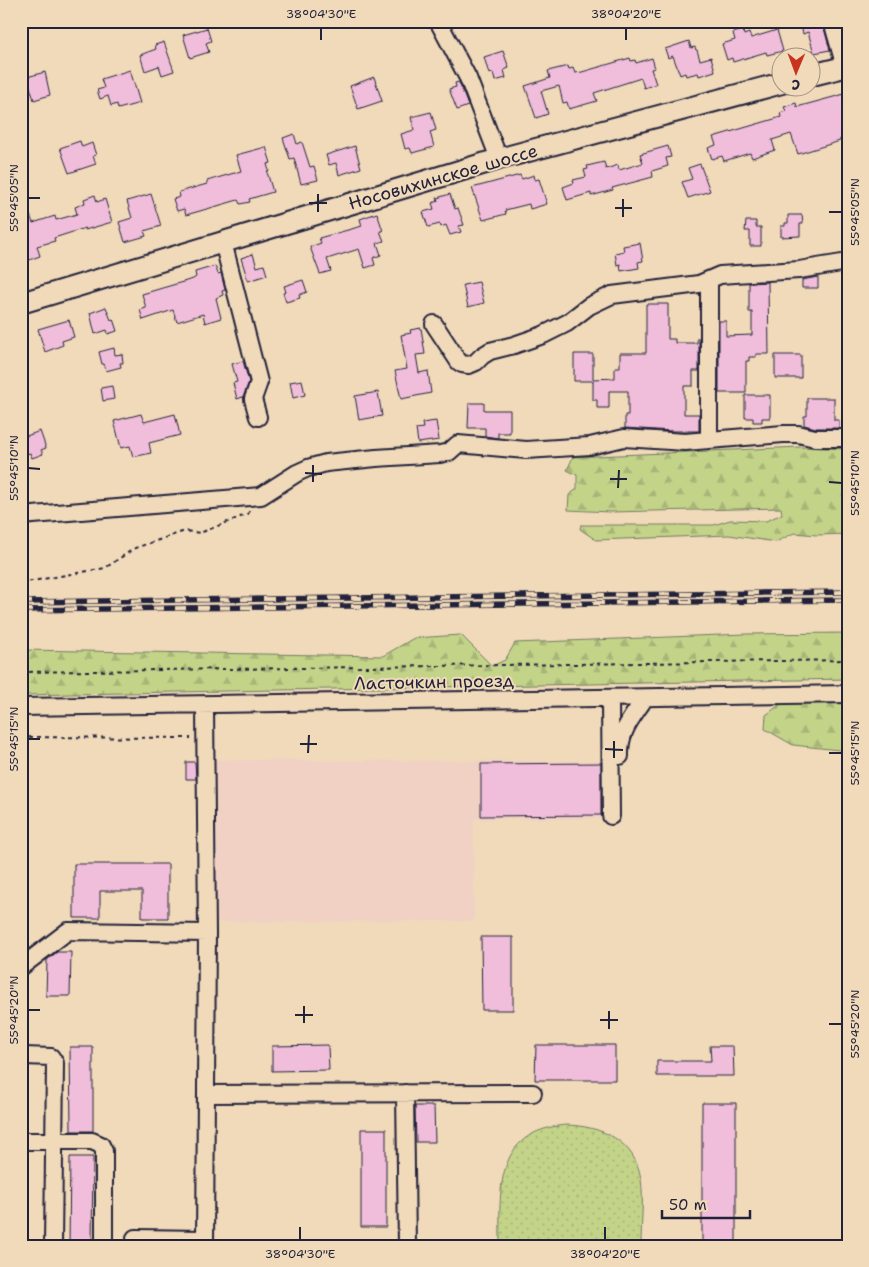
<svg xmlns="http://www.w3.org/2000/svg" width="869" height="1267" viewBox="0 0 869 1267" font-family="'Shantell Sans',sans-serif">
<defs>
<pattern id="grass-dots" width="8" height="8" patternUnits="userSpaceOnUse" patternTransform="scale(1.25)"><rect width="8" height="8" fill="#c3d489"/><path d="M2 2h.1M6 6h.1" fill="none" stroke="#a7b677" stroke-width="1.8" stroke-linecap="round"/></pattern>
<pattern id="forest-firs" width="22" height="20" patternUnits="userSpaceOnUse" patternTransform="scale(1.25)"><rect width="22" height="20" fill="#c3d489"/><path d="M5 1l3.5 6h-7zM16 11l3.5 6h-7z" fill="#a7b677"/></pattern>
</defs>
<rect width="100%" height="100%" fill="#f1daba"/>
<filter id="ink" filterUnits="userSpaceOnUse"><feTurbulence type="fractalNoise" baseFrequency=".02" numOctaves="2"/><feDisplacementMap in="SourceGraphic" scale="10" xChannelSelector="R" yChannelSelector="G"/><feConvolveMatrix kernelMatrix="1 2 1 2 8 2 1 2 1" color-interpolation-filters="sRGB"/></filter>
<g filter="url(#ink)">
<path fill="#f1d1c4" d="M212 760 609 761V819H474V921L217 922Z"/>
<path fill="url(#grass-dots)" stroke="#727b62" d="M566 1125C601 1126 635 1140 641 1179 644 1201 641 1224 641 1246H500C500 1191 493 1131 566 1125Z"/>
<path fill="url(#forest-firs)" stroke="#727b62" d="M801 447 848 449V534L817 535 794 533 776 542 729 535 596 540 580 529 581 525H714L730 520 766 521 782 514 781 508 610 512 568 510 569 495 577 489V475L567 470 573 457Z
M848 633V679L21 695V650L383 656 414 638 461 635 492 666 505 660 515 643 746 634Z
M848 702V751L793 745 765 729 766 715 782 703Z"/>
<path fill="#f0bdda" stroke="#22223b" d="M800 21H822L830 50 814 53 808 32 803 34Z
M207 28 211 41 206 43 209 52 190 58 183 35Z
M743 30 744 35 749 33 751 38 777 30 783 51 767 55 766 52 733 62 732 58 727 60 722 44 735 40 733 33Z
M689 41 691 48 695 47 696 50H697L700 60 711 57 715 71 699 76 698 73 686 76 685 73 680 75 673 56 668 58 665 49Z
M164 42 174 71 162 75 159 66 145 71 140 55 156 49 155 45Z
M503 51 509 68 504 70 506 78 495 81 493 73 489 74 484 57Z
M630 58 631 61 635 60 636 63 652 58 655 68 651 69 656 84 644 88 641 78 594 93 597 101 569 109 567 102 563 103 559 86 541 91 548 114 536 118 525 86 550 78 548 71 568 66 569 69 573 68 575 73 582 72Z
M130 70 140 103 118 109 117 104 111 106 108 96 100 99 97 90 104 88 101 79Z
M45 72 50 95 34 100 27 77Z
M374 77 382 101 358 109 350 86Z
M459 82 468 106 457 110 449 89 456 87 455 83Z
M848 93V136L840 139V141L798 154 791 134 772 140 775 150 752 158 750 153 724 161 722 156 712 159 708 148 716 145 713 137 781 117 780 113 786 111 784 107 796 103 797 107Z
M431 112 436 130 430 132 434 147 412 153 410 148 405 149 401 134 414 130 411 117Z
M294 134 297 144 302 142 310 167 314 166 318 180 301 184 294 158 290 159 283 138Z
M80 141 82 147 92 143 96 155 93 156 96 164 69 173 60 148Z
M355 146 361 168 339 175 336 163 329 165 326 155Z
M668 146 671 157 666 158 668 166 652 171 653 177 612 188 613 190 591 196V193L567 200 563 187 574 183 573 180 586 177 584 170 588 169 587 166 604 162 606 169 618 165 619 170 643 163 640 154Z
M266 147 271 163 267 164 269 171 267 172 273 192 249 199 250 202 240 204 238 200 186 215 184 209 177 211 173 199 180 197 179 192 207 184V181L241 171 236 155Z
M700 164 710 191 688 198 682 182 692 179 688 168Z
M520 175 522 179 534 175 535 180 539 179 547 204 530 209 529 204 505 210 506 214 483 220 472 188Z
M151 194 161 226 144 231 146 236 125 242 119 222 132 218 127 201Z
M450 194 455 209 458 208 464 225 459 226 461 232 450 235 446 225 441 227 440 224 428 227 423 212 434 209 432 203 438 201 437 198Z
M95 195 97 202 105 199 112 222 85 230V228L54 238 55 241 37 246 40 256 21 263V218L30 215 33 223 55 216 56 220 77 214 75 207 85 203 84 199Z
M377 213 383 231H380L384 241 377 243 381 255 373 258 375 265 365 268 359 249 327 259 331 271 320 274 310 247 321 243 319 238 362 226 360 219Z
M788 215H802L803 224H800V236L781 237V226H785V223H788Z
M746 221H756V227H761V246H750V231H745Z
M640 243 643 261 638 262 639 268 621 271 620 264 617 265 615 253 624 251 623 246Z
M253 254 257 267 264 265 267 275 248 281 241 258Z
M215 266 218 274 221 273 225 290 222 291 223 295 216 298 221 318 205 323 203 314 177 322 173 310 143 320 140 310 146 308 142 294 193 279 196 277 195 272Z
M818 277V288H802V280Z
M303 280 307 292 299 295 300 298 286 302 283 293 286 292 284 286Z
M479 282 484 303 468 307 463 285Z
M768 282 769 354H756V357H749V361H746V393H719V321H726V336L752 335V312H749V283Z
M646 304H668V339H675V343H697V338H699V371H693V386H684V414H699V431H672L625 428V415H628V391H609V408H597V400H593V381H574V354H593V379L615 378V367H620V353H646Z
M106 307 111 320 113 319 117 331 108 334 107 330 95 334 90 313Z
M69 320 74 337 62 341 63 345 45 352 38 329Z
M421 328 425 354 416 355 419 373 428 371 431 393 401 399 395 371 407 369 401 335 411 333 410 330Z
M114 348 115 355 122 354 123 363H120L121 367 106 371 104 364H102L99 352Z
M775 355H801V378H775Z
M243 361 249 382 243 397 237 399 233 383 237 382 232 364Z
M302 380 305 395 293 398 290 382Z
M112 386 114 399 103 401 101 388Z
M378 392 382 416 359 420 355 396Z
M745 395H770V418H762V422H753V418H745Z
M807 398H834V420H839V428H816L804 425V416H807Z
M469 403H484V410H510V433H498V438L485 436V428H468Z
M141 414 144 422 175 414 180 435 149 443 151 453 133 457 130 446 121 448 114 421Z
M436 421 439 440 418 443 416 429 423 428 422 423Z
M40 431 46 448 41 450 43 454 32 458 30 453 26 454 21 438Z
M186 762H195L196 779H186Z
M601 763V815L481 816V764Z
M74 864H168V918H142V891H100V918H74Z
M481 937H513V1010H482Z
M57 952H71L70 996H46L47 960Z
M328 1045 329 1070 272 1071V1046Z
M536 1045H615V1080H535Z
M710 1046H733L734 1076H657V1061H711Z
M70 1047H93V1131H71Z
M702 1103H736V1246H702Z
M415 1106H434L435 1142H416Z
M361 1129H386V1227H361Z
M70 1157H93L92 1246H69Z"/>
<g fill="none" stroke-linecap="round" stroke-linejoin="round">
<g stroke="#22223b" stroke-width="20">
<path id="minor" d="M438 21 468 78 499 159
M832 21 845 67
M223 242 259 382 253 399 258 417
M709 280V440
M434 324 459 362 462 364 469 365 476 362 482 356 490 351 514 345 543 335 567 323 589 306 612 295 699 284 720 275 799 270 848 262
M21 516 261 496 297 473 308 468 326 463 376 458 440 454 449 452 458 444 526 450 590 446 624 438 685 442 783 434H798L815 438H848
M610 699 611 816
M205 706 207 933
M21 707 848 694
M620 756C619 731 632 718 645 698
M21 967 68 931 207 933 205 1246
M21 1061 25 1056 51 1057 55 1063 53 1246
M405 1093 407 1246
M207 1094 533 1093
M21 1141H92L101 1145 104 1151V1246
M135 1238 205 1239"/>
</g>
<g stroke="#22223b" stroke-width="24">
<path id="major" d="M812 75 848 66
M21 303 499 159 782 83"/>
</g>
<path stroke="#22223b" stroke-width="2" stroke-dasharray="4 4" stroke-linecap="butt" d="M21 583 105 568 135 548 185 531 200 533 248 514 250 510
M21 672 848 660
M21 737 191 738"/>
<use href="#minor" stroke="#f1daba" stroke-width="16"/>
<use href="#major" stroke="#f1daba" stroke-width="20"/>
<g stroke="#22223b" stroke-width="5.5">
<path id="rail" d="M21 602 848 592
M21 610 848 600"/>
</g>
<use href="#rail" stroke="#f1daba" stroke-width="4" stroke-dasharray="11" stroke-linecap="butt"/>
</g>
</g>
<path fill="none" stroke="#22223b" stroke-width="2" d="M321 40V28M626 40V28M28 198H40M309 203H327M615 208H632M318 212V194M829 212H842M623 217V199M28 468 40 469M305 473 322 474M610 479H627M313 482V465M829 482 842 483M618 488 619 470M28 739H40M300 744H317M605 749 623 750M308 753 309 735M829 753H842M614 758V741M28 1010H40M295 1015H313M600 1020H618M304 1023V1006M829 1024H842M609 1029V1011M300 1240V1227M605 1240V1227"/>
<g text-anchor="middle" stroke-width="4" stroke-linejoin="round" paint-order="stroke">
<g font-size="18" fill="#22223b" stroke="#f1daba">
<text transform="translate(443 177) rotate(-16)" y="6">Носовихинское шоссе</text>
<text transform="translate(434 682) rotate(-1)" y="6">Ласточкин проезд</text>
</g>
</g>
<rect width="869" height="1267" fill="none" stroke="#f1daba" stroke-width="55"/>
<g transform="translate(796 72) rotate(181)"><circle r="24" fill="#f1daba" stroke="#9e9087"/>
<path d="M0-4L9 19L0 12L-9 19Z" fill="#c8321e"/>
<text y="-8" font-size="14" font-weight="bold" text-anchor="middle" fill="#22223b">С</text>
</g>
<path d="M662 1210v8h88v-8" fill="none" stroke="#22223b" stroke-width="2.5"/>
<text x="669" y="1210" font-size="15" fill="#22223b" stroke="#f1daba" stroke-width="4" paint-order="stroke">50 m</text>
<rect x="28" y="28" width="814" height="1212" fill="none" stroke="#22223b" stroke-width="2"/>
<g font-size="12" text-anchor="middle" fill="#22223b">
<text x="321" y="18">38°04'30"E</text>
<text x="626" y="18">38°04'20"E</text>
<text transform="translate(14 198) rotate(-90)" y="4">55°45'05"N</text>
<text transform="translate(855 212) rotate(-90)" y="4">55°45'05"N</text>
<text transform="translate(14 468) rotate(-90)" y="4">55°45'10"N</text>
<text transform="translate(855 483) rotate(-90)" y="4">55°45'10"N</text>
<text transform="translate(14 739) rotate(-90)" y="4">55°45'15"N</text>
<text transform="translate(855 753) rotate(-90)" y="4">55°45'15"N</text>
<text transform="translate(14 1010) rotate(-90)" y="4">55°45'20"N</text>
<text transform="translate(855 1024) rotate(-90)" y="4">55°45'20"N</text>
<text x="300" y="1258">38°04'30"E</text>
<text x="605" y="1258">38°04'20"E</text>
</g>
</svg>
